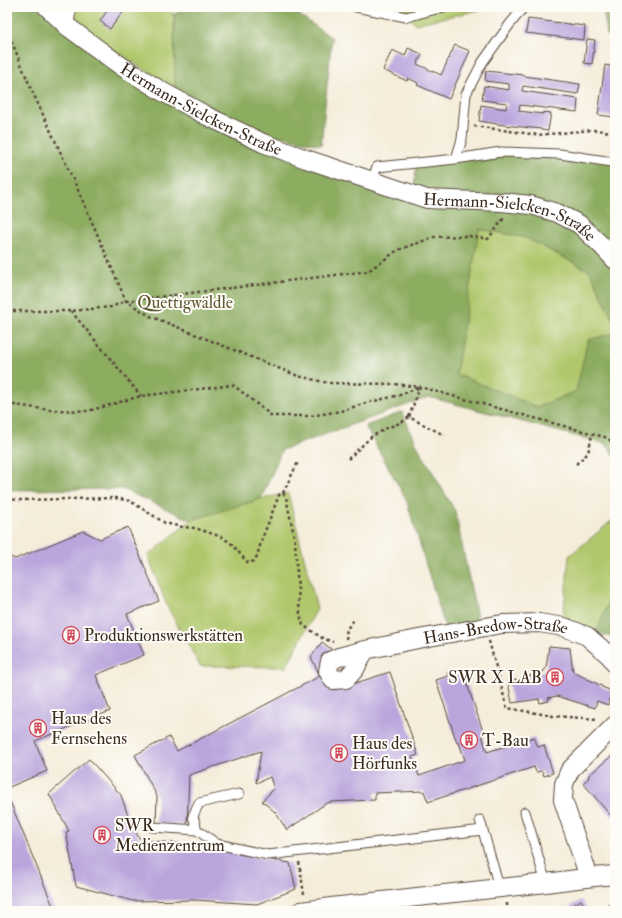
<svg xmlns="http://www.w3.org/2000/svg" width="622" height="918" viewBox="0 0 622 918" font-family="'IM FELL Double Pica',serif">
<rect width="100%" height="100%" fill="#fdfcf7"/>
<filter id="ink" filterUnits="userSpaceOnUse"><feTurbulence type="fractalNoise" baseFrequency=".025" numOctaves="2"/><feDisplacementMap in="SourceGraphic" scale="8" xChannelSelector="R" yChannelSelector="G"/><feConvolveMatrix kernelMatrix="1 2 1 2 8 2 1 2 1" color-interpolation-filters="sRGB"/></filter>
<filter id="wash" filterUnits="userSpaceOnUse"><feTurbulence type="fractalNoise" baseFrequency=".012" numOctaves="4" result="noise"/><feDisplacementMap in="SourceGraphic" scale="16" xChannelSelector="R" yChannelSelector="G"/><feGaussianBlur stdDeviation="0.9" result="paint"/><feColorMatrix in="noise" values="0 0 0 0 0 0 0 0 0 0 0 0 0 0 0 0 0 1.4 0 .05"/><feComposite in="paint" operator="in"/></filter>
<g filter="url(#wash)">
<rect width="100%" height="100%" fill="#f5edda"/>
<path fill="#b0c76c" stroke="#767845" d="M64 7H166L174 14 175 89 105 44Z
M399 7H494L415 24Z
M478 229 524 237 590 271 615 323V333L588 340 577 391 537 407 456 374Z
M288 493 317 609 286 667 200 666 167 606 148 556 191 520 260 499Z
M615 518V595H611L597 632 563 619 569 556Z"/>
<path fill="#8cac60" stroke="#646b3f" d="M7 7H51L207 116 413 195 417 162 501 152 615 162V323L590 271 524 237 479 229 456 374 537 407 576 391 588 340 615 333V457L606 444 429 397 282 450 261 499 191 520 122 489 7 490Z
M190 7H288L332 38 321 145 259 132 175 89 174 14Z
M603 7H615V36L607 35Z
M402 412 418 447 455 511 478 622 445 627 406 499 365 426Z
M611 595H615V639L597 632Z"/>
<g id="blocks">
<path fill="#baa5dd" d="M106 7H127L110 29 100 21 107 11 104 9Z
M528 19 585 26 584 40 526 33Z
M587 39 595 40 592 64 584 63Z
M455 45 470 51 449 99 417 85 418 83 408 78 407 81 383 70 392 50 405 56 408 48 422 54 417 64 441 75Z
M605 65 615 67V117L598 115Z
M486 71 524 75V76L580 84 578 94 523 86 522 91 578 99 577 112 520 105 519 111 543 114V112L551 113 548 131 541 130V129L504 125 479 121 481 105 506 109 507 103 482 100 484 86 509 90V84L485 81Z
M128 527 159 601 127 614 144 655 96 675 110 711 35 741 47 771 7 788V559L11 557 15 559 83 531 100 539Z
M322 642 335 652 323 669 334 690 390 672 418 755 412 757 419 776 465 760 459 743H457L436 680 448 676 447 673 450 672 451 675 463 672 484 734 482 735 487 752 534 737 538 747 544 745 553 773 544 776 542 771 536 772 534 767 428 802 424 791 375 793V800L330 802 325 804 287 830 275 812 262 801 274 789 270 777 256 783 261 751 189 775 187 825 156 823 157 796 135 755 169 737 177 751 320 676 311 657Z
M549 646 570 648 573 672 602 686V687L612 691 608 705 597 701 595 708 557 696 548 698 549 701 540 703 539 699 512 703 508 682 543 672 546 668Z
M615 753V815L612 817 583 783 589 778 588 776Z
M89 759 121 795 128 816 139 838 153 841 210 846 238 854 290 863 296 889 257 904 194 900 133 901 76 886 66 832 69 831 49 794Z
M7 794 55 911H7Z
M581 900 588 911H564Z"/>
</g>
</g>
<g filter="url(#ink)">
<use href="#blocks" fill-opacity="0" stroke="#57473a" stroke-width="1"/>
<g fill="none" stroke-linecap="round" stroke-linejoin="round">
<g stroke="#57473a" stroke-width="11">
<path id="lane" d="M356 7 406 17 444 7
M68 27 72 7
M456 159 462 139 466 94 482 63 510 24 524 7
M372 180 377 167 456 159 501 152 560 154 612 162
M239 794 199 803 193 816 197 830 217 844 268 855 483 830
M525 812 546 883
M480 820 499 887
M152 827 197 830
M609 911 615 905"/>
</g>
<g stroke="#57473a" stroke-width="20">
<g id="street">
<path id="s1" d="M47 7 68 27 121 66 163 92 207 116 263 143 306 159 427 199 502 202 531 205 557 213 579 224 602 246 615 260"/>
<path id="s2" d="M365 650 355 669 346 679 333 680 328 671 330 661 339 657 365 650 418 639 502 624 539 623 564 627 587 636 611 657 615 664"/>
<path d="M589 877 563 800 564 784 570 770 615 725"/>
<path d="M301 911C382 900 464 892 546 883 569 880 592 877 615 875"/>
</g>
</g>
<path stroke="#57473a" stroke-width="2.5" stroke-dasharray="3 3" stroke-linecap="butt" d="M7 30 32 91 79 192 126 301 150 316 298 376 328 383 394 384 420 387
M474 126 538 135 592 130 615 132
M7 311H71L111 307 126 301 368 271 398 250 434 237 469 236 488 239 504 218
M71 311 141 396
M7 404 51 410 88 411 141 396 233 385 272 416H310L341 411 366 403 400 395 420 387
M409 417 420 387 608 438 615 446
M348 459 371 437 387 428 402 422 409 417 444 435
M576 464 588 453 592 435
M283 493 298 462
M7 499 20 500 116 498 130 501 165 523 182 527 195 528 222 537 233 545 245 560 249 563 254 561 257 556 262 539 279 495 283 493 286 497 295 541 298 589 300 615 303 625 322 638 333 642
M346 639 347 634 346 630 354 620
M489 641 507 708 553 716 598 719
M299 862 304 894
M507 903V911"/>
<use href="#lane" stroke="#fff" stroke-width="9"/>
<use href="#street" stroke="#fff" stroke-width="18"/>
</g>
</g>
<defs>
<g id="building-ring" transform="scale(0.9)"><circle r="9.5" fill="#fdfcf7" stroke="#d1495b" stroke-width="1.5"/><path d="M-4-6H4V6H1V3H-1V6H-4ZM-2.5-4.3h1.7v1.8h-1.7ZM.8-4.3h1.7v1.8H.8ZM-2.5-1h1.7V.8h-1.7ZM.8-1h1.7V.8H.8Z" fill="#d1495b"/></g>
</defs>
<g fill-rule="evenodd">
<use href="#building-ring" x="71" y="635"/>
<use href="#building-ring" x="555" y="677"/>
<use href="#building-ring" x="38" y="728"/>
<use href="#building-ring" x="469" y="740"/>
<use href="#building-ring" x="339" y="753"/>
<use href="#building-ring" x="102" y="835"/>
</g>
<g text-anchor="middle" stroke-width="4" stroke-linejoin="round" paint-order="stroke">
<g font-size="17" fill="#3b2a1e" stroke="#fdfcf7">
<text dy="6" stroke="none"><textPath href="#s1" startOffset="186">Hermann-Sielcken-Straße</textPath></text>
<text dy="6" stroke="none"><textPath href="#s1" startOffset="516">Hermann-Sielcken-Straße</textPath></text>
<text dy="6" stroke="none"><textPath href="#s2" startOffset="238">Hans-Bredow-Straße</textPath></text>
</g>
<g font-size="17" fill="#5e5935" stroke="#fdfcf7">
<text x="185" y="308">Quettigwäldle</text>
</g>
<g font-size="17" fill="#3b2a1e" stroke="#fdfcf7" text-anchor="start">
<text x="84" y="641">Produktionswerkstätten</text>
<text x="542" y="683" text-anchor="end">SWR X LAB</text>
<text x="51" y="724">Haus des<tspan x="51" dy="20">Fernsehens</tspan></text>
<text x="482" y="746">T-Bau</text>
<text x="352" y="749">Haus des<tspan x="352" dy="20">Hörfunks</tspan></text>
<text x="115" y="831">SWR<tspan x="115" dy="20">Medienzentrum</tspan></text>
</g>
</g>
<rect width="622" height="918" fill="none" stroke="#fdfcf7" stroke-width="24"/>
</svg>
